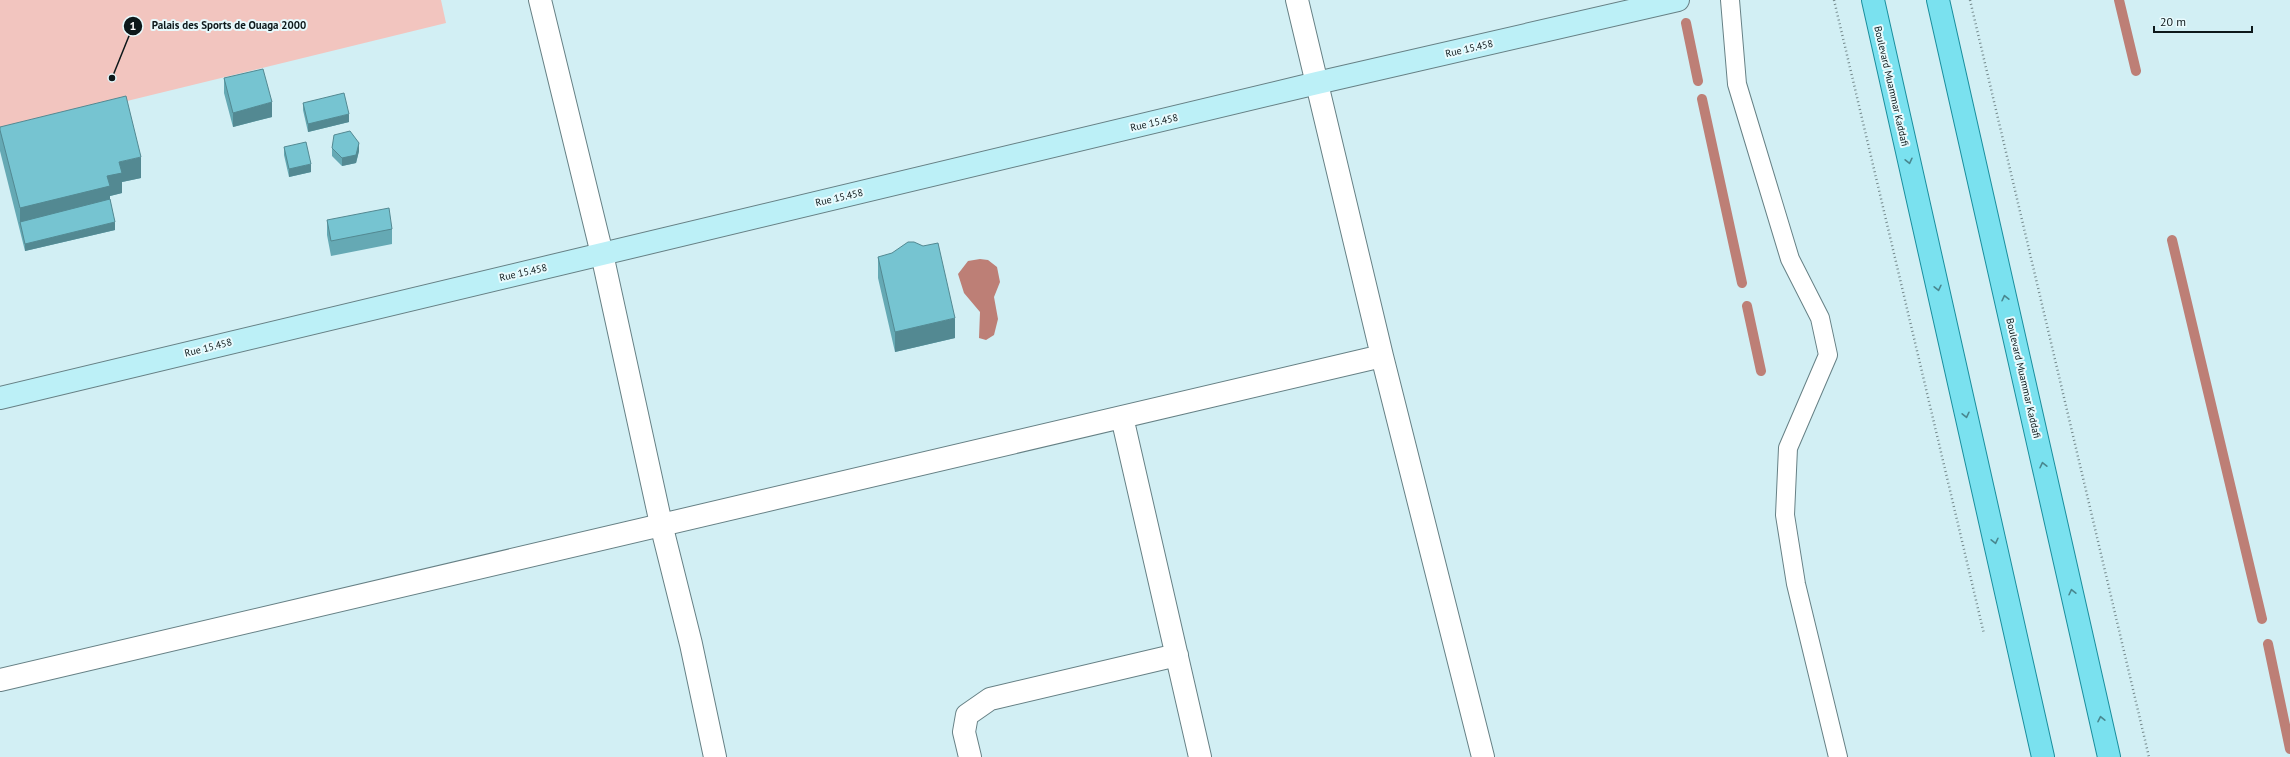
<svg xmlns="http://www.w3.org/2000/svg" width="2290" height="757" viewBox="0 0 2290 757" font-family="'PT Sans',sans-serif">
<rect width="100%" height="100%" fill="#d2eff4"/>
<path fill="#f2c5bf" d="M0 0H441L446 23 0 132Z"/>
<path fill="#bd7f76" d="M980 259 988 260 997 267 1000 282 994 297 998 319 994 335 986 340 979 338 980 312 964 293 958 274 968 261Z"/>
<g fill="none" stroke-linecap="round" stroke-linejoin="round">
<path stroke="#bd7f76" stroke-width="10" d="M2119 0 2136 71
M1686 23 1698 81
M1702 99 1742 283
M2172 240 2262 619
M1747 306 1761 371
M2268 644 2290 749"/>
<g stroke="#668085" stroke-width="20">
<path id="service" d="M1730 0 1737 84 1790 259 1820 318 1828 355 1788 448 1785 515 1796 584 1838 757"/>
</g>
<g stroke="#668085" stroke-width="24">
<path id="minor" d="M540 0 602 254 661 524 691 644 715 757
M1297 0 1382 356 1483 757
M1122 417 1200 757
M0 680 1382 356
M970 757 964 732 967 715 990 699 1177 655"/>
</g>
<g stroke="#668085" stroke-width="24">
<path id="secondary" d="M0 398 1317 83 1678 0"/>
</g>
<g stroke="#1a8e9d" stroke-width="24">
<path id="primary" d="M1873 0 2043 757
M1938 0 2109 757"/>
</g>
<path stroke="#758a8d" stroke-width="2.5" stroke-dasharray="1 3" stroke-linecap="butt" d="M1834 0 1984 634
M1970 0 2149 757"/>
<use href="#service" stroke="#fff" stroke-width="18"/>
<use href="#minor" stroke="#fff" stroke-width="22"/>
<use href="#secondary" stroke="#bcf0f7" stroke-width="22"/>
<use href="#primary" stroke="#7ae1ef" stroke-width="22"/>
</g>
<path fill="#65a9b4" d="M224 78 272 117 233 127 224 93Z
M303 103 349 122 308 132 303 110Z
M0 127 141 178 122 182V193L110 196V199L115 230 25 251 0 151Z
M284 147 311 172 289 177 284 155Z
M332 148 359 151 356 163 342 166 332 156Z
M327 220 392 229V244L331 256 327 235Z
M878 257 955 338 895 352 878 278Z"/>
<path fill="#538992" d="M272 102V117L233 127V113Z
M349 114V122L308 132V124Z
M359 143V151L356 163 342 166V158Z
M141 157V178L122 182V193L110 196V207L20 222V208L107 176 119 162Z
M311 164V172L289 177V169Z
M115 222V230L25 251V244Z
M955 318V338L895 352V332Z"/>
<path fill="#76c4d1" stroke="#538992" d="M263 69 272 102 233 113 224 78Z
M344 93 349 114 308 124 303 103Z
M126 96 141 157 119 162 122 173 107 176 110 186 20 208 0 130V127Z
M350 131 359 143 356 155 342 158 332 148 334 135Z
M306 142 311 164 289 169 284 147Z
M110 199 115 222 25 244 20 222Z
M389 208 392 229 331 241 327 220Z
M908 242H914L923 246 938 243 955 318 895 332 878 257 892 253Z"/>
<defs><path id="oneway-chevron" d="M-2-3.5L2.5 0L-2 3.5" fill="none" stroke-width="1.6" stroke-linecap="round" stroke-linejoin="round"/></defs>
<g stroke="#49878f">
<use href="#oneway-chevron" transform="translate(1909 161) rotate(77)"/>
<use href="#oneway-chevron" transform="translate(1938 288) rotate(77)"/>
<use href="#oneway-chevron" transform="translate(2005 298) rotate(-103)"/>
<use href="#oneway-chevron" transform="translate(1966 415) rotate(77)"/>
<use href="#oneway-chevron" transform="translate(2043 465) rotate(-103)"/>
<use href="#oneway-chevron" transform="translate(1995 541) rotate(77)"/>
<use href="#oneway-chevron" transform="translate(2072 592) rotate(-103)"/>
<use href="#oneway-chevron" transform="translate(2101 719) rotate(-102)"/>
</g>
<g text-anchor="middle" stroke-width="4" stroke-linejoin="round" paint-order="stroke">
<g font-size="10" fill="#0d181a" stroke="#e8fafd">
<text transform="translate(1469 48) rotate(-13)" y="4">Rue 15.458</text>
<text transform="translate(1892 86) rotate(77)" y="4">Boulevard Muammar Kaddafi</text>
<text transform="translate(1154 122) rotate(-13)" y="4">Rue 15.458</text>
<text transform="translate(839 197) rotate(-13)" y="4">Rue 15.458</text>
<text transform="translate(523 272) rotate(-13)" y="4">Rue 15.458</text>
<text transform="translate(208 347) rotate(-14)" y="4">Rue 15.458</text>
<text transform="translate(2024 378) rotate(77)" y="4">Boulevard Muammar Kaddafi</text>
</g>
</g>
<path fill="none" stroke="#0d181a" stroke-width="1.5" d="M112 78L133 26"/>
<g fill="#0d181a" stroke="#e8fafd" stroke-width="1.5">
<circle cx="112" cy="78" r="4"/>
<circle cx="133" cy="26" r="10"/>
</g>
<g font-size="12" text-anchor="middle" font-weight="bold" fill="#fff">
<text x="133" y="30">1</text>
</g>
<g font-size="11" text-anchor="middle" font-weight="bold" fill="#0d181a" stroke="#e8fafd" stroke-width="4" stroke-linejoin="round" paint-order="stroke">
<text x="229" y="29">Palais des Sports de Ouaga 2000</text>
</g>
<path d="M2154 26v6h98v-6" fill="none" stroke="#0d181a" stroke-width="2"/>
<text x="2160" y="26" font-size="12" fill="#0d181a" stroke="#e8fafd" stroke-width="3" paint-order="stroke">20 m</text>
</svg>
